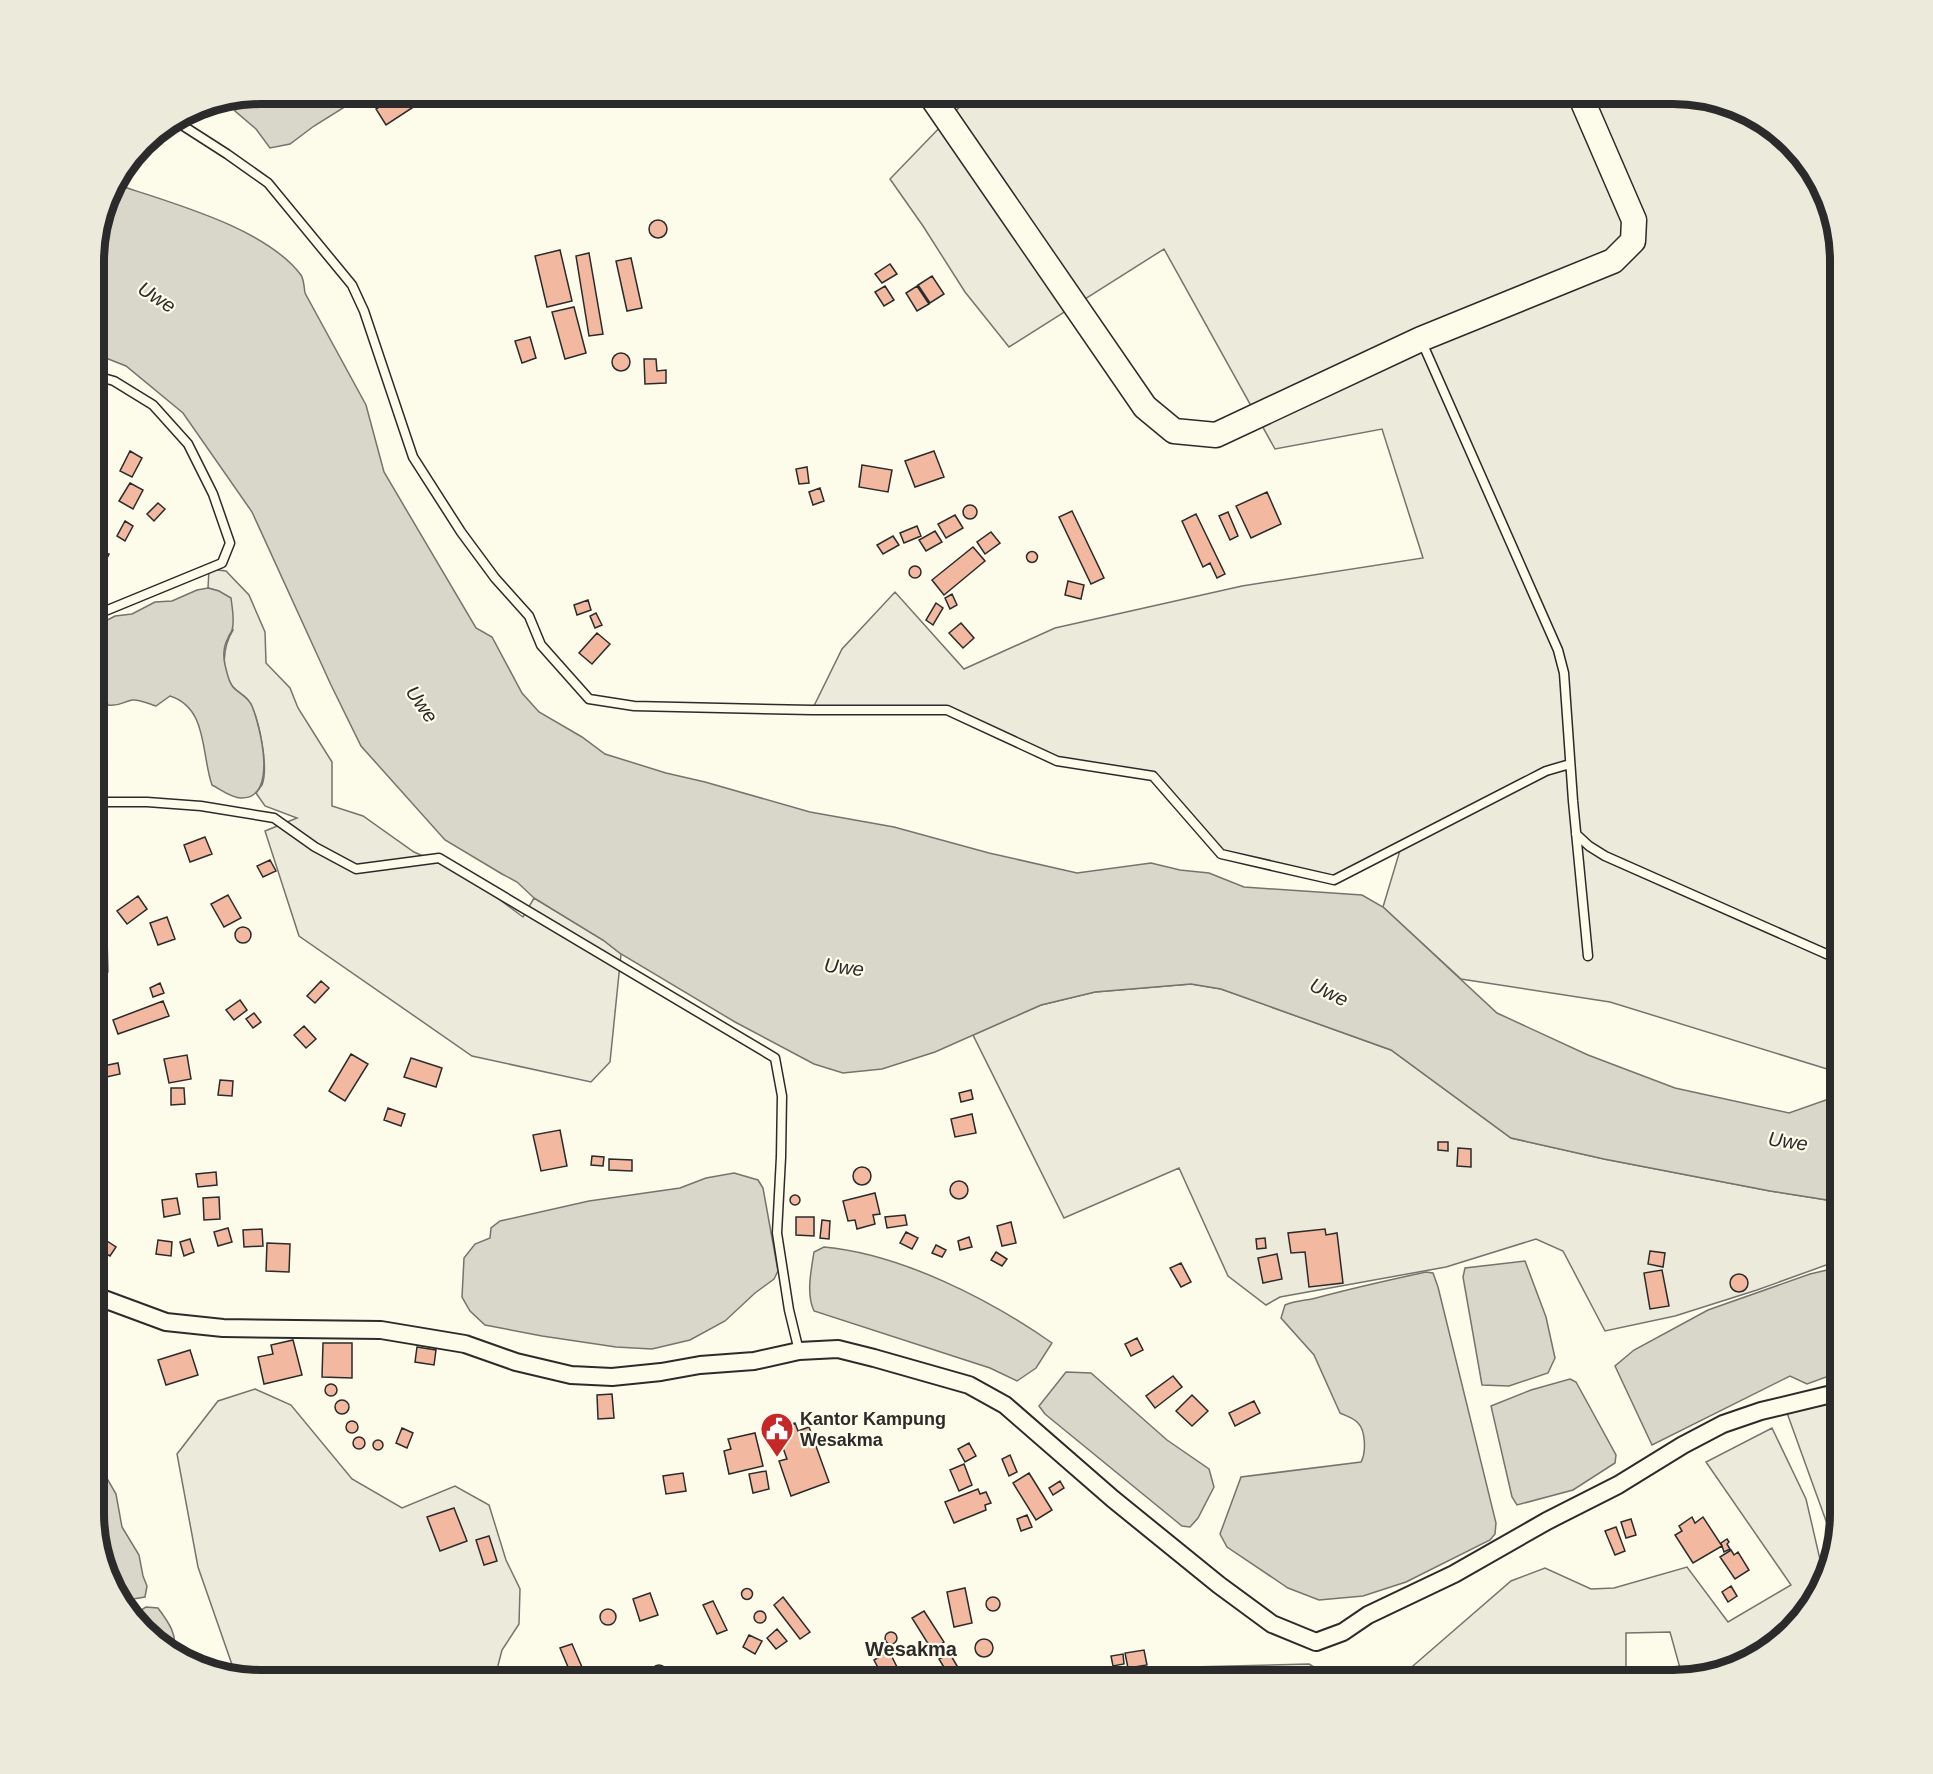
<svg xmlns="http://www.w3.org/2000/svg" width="1933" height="1774" viewBox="0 0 1933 1774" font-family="Arial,sans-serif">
<rect width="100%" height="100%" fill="#fdfbea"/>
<path fill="#ecebdb" stroke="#74746e" stroke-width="1.5" d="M973 93H1673L1737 106 1791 142 1827 196 1840 250V1073L1610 1002 1461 979 1383 907 1401 847 1334 880 1221 854 1153 776 1057 761 947 710H812L842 649 895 592 964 669 1055 628 1242 586 1423 558 1382 429 1275 449 1164 249 1009 347 965 292 923 226 890 179Z
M209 569 226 571 249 595 265 632 266 663 290 688 298 708 332 762V806L363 816 414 852 468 876 523 917 534 898 603 940 621 954 610 1062 591 1082 472 1056 299 936 265 831 297 818 265 806 256 793C257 792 261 786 262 785 269 767 259 719 250 703 246 695 238 693 233 687 220 672 223 646 233 630L219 591 208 588Z
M1191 984 1221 989 1391 1050 1511 1138 1604 1159 1770 1191 1840 1202V1260L1757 1290 1675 1316 1605 1331 1563 1251 1536 1239 1446 1267 1280 1297 1266 1305 1228 1276 1179 1168 1064 1218 973 1035 1041 1005 1095 992Z
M1840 1383V1514L1834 1543 1782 1399Z
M255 1389 291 1405 352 1479 402 1508 455 1486 489 1505 506 1560 520 1589 519 1624 502 1650 494 1681H260L236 1676 198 1567 177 1454 218 1401Z
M1772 1428 1806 1499 1825 1581 1791 1632 1737 1668 1683 1679 1670 1632 1626 1633V1681H1389L1406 1672 1511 1581 1545 1568 1591 1589 1614 1588 1687 1567 1728 1622 1791 1585 1706 1462Z
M1309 1664 1337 1681H1140L1190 1667Z
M1079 1672 1119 1681H1039Z"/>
<path fill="#d8d7c9" stroke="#74746e" stroke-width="1.5" d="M260 93H367L314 126 290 144 270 148 256 129 235 111 232 99Z
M112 183C168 202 265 227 301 275 304 280 304 287 305 293L366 405 384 472 476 628 492 637 522 693 539 712 582 737 605 754 666 773 705 782 810 812 894 827 989 853 1077 873 1151 863 1180 870 1209 873 1244 887 1362 895 1383 907 1497 1013 1588 1055 1675 1088 1789 1113 1840 1095V1202L1770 1191 1604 1159 1511 1138 1391 1050 1221 989 1191 984 1095 992 1041 1005 935 1052 882 1069 843 1073 814 1064 735 1022 621 954 603 940 534 898 517 882 502 874 445 840 361 746 331 685 252 512 183 413 126 366 93 353V249Z
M208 588 219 591 231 598C232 607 235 621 232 630 231 633 229 635 228 638 223 647 223 656 225 665 227 672 228 681 233 687 239 694 248 696 252 706 260 726 279 799 241 798 231 798 220 789 212 785 201 754 208 708 170 696L156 706C149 704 140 699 132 700 123 702 118 707 108 705 99 685 98 647 98 625L115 616 132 614 155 602 172 601 197 590Z
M93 925 107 938 108 972 93 990Z
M734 1173 758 1180 763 1188 778 1271 774 1279 755 1293 725 1321 690 1340 652 1349 616 1347 542 1336 485 1325 470 1311 462 1297 464 1258 475 1244 490 1238 491 1228 500 1221 589 1201 680 1188 706 1178Z
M824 1247C901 1254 989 1299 1052 1343L1036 1368 1017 1381 990 1368 814 1311C806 1294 811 1271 814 1252Z
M1525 1261 1546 1317 1555 1358 1548 1373 1509 1386 1482 1385 1463 1277 1465 1268Z
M1840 1267V1372L1807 1384 1790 1376 1652 1445 1615 1366 1634 1350 1708 1310 1810 1274Z
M1426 1272 1433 1273 1438 1287 1496 1523 1495 1534 1490 1540 1406 1582 1363 1596 1319 1600 1288 1588 1227 1547 1220 1534 1241 1477 1361 1462C1366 1453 1366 1431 1358 1423 1354 1418 1346 1416 1340 1413L1314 1355 1281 1318 1285 1305C1297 1300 1305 1301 1316 1298 1353 1288 1389 1280 1426 1272Z
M1066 1372 1091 1373 1167 1440 1209 1469 1214 1487 1198 1518 1190 1527 1182 1526 1045 1414 1039 1406Z
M1570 1379 1576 1382 1616 1455 1615 1463 1573 1490 1517 1505 1512 1497 1491 1406 1531 1390Z
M93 1413 98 1420 96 1443 105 1475 116 1494 122 1527 139 1555 143 1576 147 1586 145 1597 121 1601 106 1578 93 1524Z
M146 1607 158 1608C167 1620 180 1637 172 1652L142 1632 131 1616Z"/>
<path fill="#f2b8a0" stroke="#2b2b2b" stroke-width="1.5" d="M401 93H407L415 106 386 125 376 109Z
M649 229a9 9 0 1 1 18 0a9 9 0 1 1-18 0Z
M560 250 572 301 547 307 535 256Z
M589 253 603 334 589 336 576 256Z
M631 258 642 308 627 311 616 261Z
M890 264 897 274 882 283 875 274Z
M932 276 944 294 930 303 918 285Z
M885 286 894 300 884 306 875 292Z
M917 286 929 304 917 311 906 293Z
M574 307 586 353 565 359 552 312Z
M530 337 536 358 522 363 515 341Z
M612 362a9 9 0 1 1 18 0a9 9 0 1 1-18 0Z
M644 359H656L657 371 666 370V383L645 384Z
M130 451 142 458 132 477 120 471Z
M934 451 944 477 915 487 905 461Z
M862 465 892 470 888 492 859 487Z
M807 467 809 483 799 484 796 469Z
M130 483 143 490 133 509 119 501Z
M820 488 824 501 813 505 809 492Z
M1267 492 1281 524 1251 538 1236 506Z
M158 503 165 509 154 521 147 514Z
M963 512a7 7 0 1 1 14 0a7 7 0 1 1-14 0Z
M1072 511 1104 578 1091 584 1059 517Z
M1228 512 1238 536 1230 540 1219 516Z
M1196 514 1225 574 1217 578 1210 563 1203 567 1182 521Z
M955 515 963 528 946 538 938 524Z
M125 521 133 526 125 541 117 536Z
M917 526 921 536 904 543 900 533Z
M935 531 942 542 926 551 919 540Z
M991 532 1000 543 985 554 977 542Z
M893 536 899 545 883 554 877 545Z
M93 547 109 554 93 586Z
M973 547 985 561 944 595 932 580Z
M1026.5 557a5.5 5.5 0 1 1 11 0a5.5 5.5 0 1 1-11 0Z
M909 572a6 6 0 1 1 12 0a6 6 0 1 1-12 0Z
M1068 581 1084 585 1081 599 1065 595Z
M952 594 957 605 950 609 945 598Z
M588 600 591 610 577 615 574 605Z
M936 603 943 608 933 625 926 620Z
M596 613 602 625 595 628 590 616Z
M961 623 974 638 963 648 949 633Z
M597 633 610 644 592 664 579 653Z
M205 837 212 854 190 862 184 845Z
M270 860 276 871 263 877 257 866Z
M228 895 241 918 224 927 211 904Z
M138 896 147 909 127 924 117 911Z
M167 917 175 939 158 945 150 923Z
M235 935a8 8 0 1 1 16 0a8 8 0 1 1-16 0Z
M321 981 329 988 315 1003 307 996Z
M160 983 164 993 153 997 150 988Z
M240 1000 247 1010 234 1020 226 1010Z
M163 1001 169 1016 118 1034 113 1020Z
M254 1013 261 1022 253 1028 246 1019Z
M304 1026 316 1039 306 1048 294 1035Z
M93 1049a7 7 0 1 1 14 0a7 7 0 1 1-14 0Z
M351 1054 368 1064 345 1101 329 1091Z
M187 1055 191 1079 169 1083 164 1059Z
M411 1058 442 1068 436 1087 404 1077Z
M118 1063 120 1074 93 1080V1068Z
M220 1080 233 1081 232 1096 218 1095Z
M171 1088H184L185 1104 171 1105Z
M971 1090 973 1099 961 1102 959 1093Z
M388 1108 405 1114 401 1126 384 1120Z
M972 1114 976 1133 955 1137 951 1119Z
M560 1130 567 1166 541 1171 533 1135Z
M1438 1142H1448V1151L1438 1150Z
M1458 1148 1471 1149V1167L1457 1166Z
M592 1156 604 1157 603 1166 591 1165Z
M609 1159 632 1160V1171L609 1170Z
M853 1176a9 9 0 1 1 18 0a9 9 0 1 1-18 0Z
M216 1172 217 1185 198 1187 196 1174Z
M950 1190a9 9 0 1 1 18 0a9 9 0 1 1-18 0Z
M93 1186 105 1188 101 1214 93 1212Z
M875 1193 880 1214 873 1215 875 1224 857 1229 855 1220 848 1221 843 1201Z
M790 1200a5 5 0 1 1 10 0a5 5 0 1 1-10 0Z
M219 1197 220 1219 204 1220 203 1198Z
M177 1198 180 1214 164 1217 162 1200Z
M905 1215 907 1225 887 1228 885 1217Z
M796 1217H814V1236L796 1235Z
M822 1220 830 1221 829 1239 820 1238Z
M1011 1222 1016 1243 1002 1246 997 1226Z
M228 1228 232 1242 218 1246 214 1232Z
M262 1229 263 1246 244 1247 243 1230Z
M1325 1229 1326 1235 1337 1233 1343 1283 1309 1287 1305 1252 1291 1253 1288 1233Z
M906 1232 918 1238 912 1249 900 1243Z
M969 1237 972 1247 960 1250 958 1241Z
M1265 1238 1266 1248 1257 1249 1256 1239Z
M104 1239 116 1247 110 1256 98 1249Z
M190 1239 194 1252 184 1256 180 1242Z
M158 1240 172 1242 171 1256 156 1254Z
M267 1243 290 1244 289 1272 266 1271Z
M936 1245 946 1250 942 1257 932 1253Z
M1650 1251 1665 1253 1663 1267 1648 1264Z
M996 1252 1007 1259 1002 1266 991 1260Z
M1277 1254 1282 1279 1263 1283 1258 1258Z
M1181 1263 1191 1282 1181 1287 1170 1268Z
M1662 1270 1669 1306 1650 1309 1644 1273Z
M1730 1283a9 9 0 1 1 18 0a9 9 0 1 1-18 0Z
M1137 1338 1143 1350 1131 1356 1125 1344Z
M293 1340 302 1375 264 1384 258 1357 273 1354 271 1345Z
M323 1343H352V1378L322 1377Z
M417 1347 436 1350 434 1365 415 1362Z
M190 1350 198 1375 166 1385 158 1360Z
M1173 1376 1182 1387 1155 1408 1146 1396Z
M325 1390a6 6 0 1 1 12 0a6 6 0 1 1-12 0Z
M612 1394 614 1418 598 1419 597 1395Z
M1192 1395 1208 1411 1192 1426 1176 1411Z
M335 1407a7 7 0 1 1 14 0a7 7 0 1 1-14 0Z
M1254 1401 1260 1413 1235 1426 1229 1413Z
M346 1427a6 6 0 1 1 12 0a6 6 0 1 1-12 0Z
M795 1423 798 1431 809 1427 829 1482 791 1496 779 1461 787 1459 779 1437 788 1434 785 1427Z
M402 1428 413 1433 407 1448 396 1443Z
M755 1433 763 1466 729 1474 724 1451 731 1449 728 1439Z
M353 1443a6 6 0 1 1 12 0a6 6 0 1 1-12 0Z
M373 1445a5 5 0 1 1 10 0a5 5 0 1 1-10 0Z
M969 1443 976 1456 965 1462 958 1449Z
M1010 1455 1017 1472 1009 1476 1002 1459Z
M964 1464 972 1485 959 1491 950 1470Z
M766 1471 769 1489 753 1493 749 1474Z
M683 1473 686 1491 666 1494 663 1476Z
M1029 1473 1052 1510 1036 1520 1013 1483Z
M1060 1481 1064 1488 1053 1495 1049 1488Z
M978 1489 980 1494 986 1492 991 1503 985 1505 986 1510 954 1523 945 1502Z
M454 1508 467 1541 440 1551 427 1517Z
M1027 1515 1032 1527 1021 1531 1017 1519Z
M1692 1517 1695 1523 1703 1517 1722 1546 1693 1563 1675 1535 1682 1531 1679 1526Z
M1631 1519 1636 1535 1626 1538 1621 1522Z
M1616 1527 1625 1551 1615 1555 1605 1531Z
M489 1536 497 1561 484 1565 476 1540Z
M1727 1539 1729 1542 1727 1544 1730 1549 1724 1552 1721 1543Z
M1731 1550 1734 1555 1738 1552 1749 1570 1735 1579 1720 1557Z
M1731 1586 1737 1596 1728 1602 1722 1592Z
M965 1588 972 1623 954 1627 947 1592Z
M741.5 1594a5.5 5.5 0 1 1 11 0a5.5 5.5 0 1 1-11 0Z
M650 1593 658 1615 640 1621 633 1599Z
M986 1604a7 7 0 1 1 14 0a7 7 0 1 1-14 0Z
M783 1597 810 1632 800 1639 774 1605Z
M713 1601 727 1630 717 1634 703 1605Z
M600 1617a8 8 0 1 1 16 0a8 8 0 1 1-16 0Z
M754 1617a6 6 0 1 1 12 0a6 6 0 1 1-12 0Z
M924 1611 944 1642 932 1650 912 1618Z
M777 1629 787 1641 776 1649 767 1638Z
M885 1638a6 6 0 1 1 12 0a6 6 0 1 1-12 0Z
M749 1635 762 1641 755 1654 743 1647Z
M975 1648a9 9 0 1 1 18 0a9 9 0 1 1-18 0Z
M572 1644 588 1681H574L560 1648Z
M1144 1650 1147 1665 1128 1668 1125 1653Z
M889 1651 899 1671 884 1679 874 1660Z
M950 1654 966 1681H952L939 1659Z
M1123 1654 1124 1664 1113 1666 1111 1656Z
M651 1673a8 8 0 1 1 16 0a8 8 0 1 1-16 0Z
M927 1675 935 1677 936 1681H921Z"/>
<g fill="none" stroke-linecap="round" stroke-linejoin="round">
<g stroke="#2b2b2b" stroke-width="11">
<path id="lane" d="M174 120 227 154 268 183 352 285 364 311 413 457 461 532 495 578 529 616 541 645 589 699 634 706 812 710H947L1057 761 1153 776 1221 854 1334 880 1546 771 1570 764
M1421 340 1558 650 1564 673 1573 801 1588 956
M93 616 222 563 230 543 213 494 188 444 153 405 114 381 93 375
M93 802H147L201 806 274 818 315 847 356 869 439 858 775 1058 782 1096 781 1157 777 1233 789 1310 799 1351
M1576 834 1589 846 1605 856 1840 960"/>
</g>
<g stroke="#2b2b2b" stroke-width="20">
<path id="street" d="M93 1295 166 1322 223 1328 381 1330 465 1344 516 1362 571 1375 612 1377 661 1372 700 1365 754 1361 799 1351 838 1349 874 1358 969 1385 1005 1405 1113 1499 1219 1585 1272 1624 1316 1642 1343 1632 1368 1615 1454 1574 1547 1521 1618 1485 1683 1445 1723 1424 1761 1411 1840 1392"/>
</g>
<g stroke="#2b2b2b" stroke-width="27">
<path id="secondary" d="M929 93 1145 407 1174 431 1216 435 1421 339 1613 261 1633 241 1634 220 1579 93"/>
</g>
<use href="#lane" stroke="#fdfbea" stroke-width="8"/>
<use href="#street" stroke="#fdfbea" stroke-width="16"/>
<use href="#secondary" stroke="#fdfbea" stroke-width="24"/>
</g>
<defs>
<g id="civic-pin" transform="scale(1.725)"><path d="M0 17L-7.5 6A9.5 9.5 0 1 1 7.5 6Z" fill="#c62828" stroke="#fdfbea"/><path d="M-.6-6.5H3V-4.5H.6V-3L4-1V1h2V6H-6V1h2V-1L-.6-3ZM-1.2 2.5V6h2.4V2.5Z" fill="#fff"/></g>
</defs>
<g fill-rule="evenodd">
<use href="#civic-pin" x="777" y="1429"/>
</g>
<g text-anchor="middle" stroke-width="4.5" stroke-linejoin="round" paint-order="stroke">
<g font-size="18" font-weight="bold" fill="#2b2b2b" stroke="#fdfbea" text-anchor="start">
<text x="800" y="1425">Kantor Kampung<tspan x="800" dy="21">Wesakma</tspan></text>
</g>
<g font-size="20" font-style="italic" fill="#2b2b2b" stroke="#fdfbea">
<text transform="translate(157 297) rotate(32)" y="7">Uwe</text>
<text transform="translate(422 704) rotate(55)" y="7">Uwe</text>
<text transform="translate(844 967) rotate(7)" y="7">Uwe</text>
<text transform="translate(1329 992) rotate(26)" y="7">Uwe</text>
<text transform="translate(1788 1141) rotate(8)" y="7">Uwe</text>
</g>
<g font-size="20" font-weight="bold" fill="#2b2b2b" stroke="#fdfbea">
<text x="911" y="1656">Wesakma</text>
</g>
</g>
<path d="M0 0H1933V1774H0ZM261 104H1673A157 157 0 0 1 1830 261V1513A157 157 0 0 1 1673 1670H261A157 157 0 0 1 104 1513V261A157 157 0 0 1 261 104Z" fill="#eceadb" fill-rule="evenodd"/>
<path fill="none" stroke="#2b2b2b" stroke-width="8" d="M261 104H1673A157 157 0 0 1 1830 261V1513A157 157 0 0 1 1673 1670H261A157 157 0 0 1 104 1513V261A157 157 0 0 1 261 104Z"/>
</svg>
